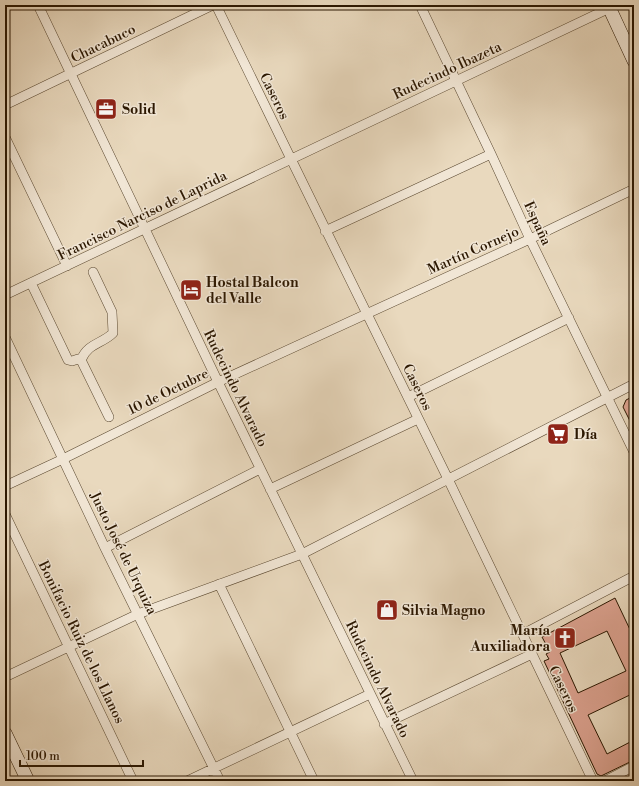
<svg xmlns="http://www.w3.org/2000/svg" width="639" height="786" viewBox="0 0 639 786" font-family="'Libre Bodoni',serif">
<rect width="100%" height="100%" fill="#e9d9be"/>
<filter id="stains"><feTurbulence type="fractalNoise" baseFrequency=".005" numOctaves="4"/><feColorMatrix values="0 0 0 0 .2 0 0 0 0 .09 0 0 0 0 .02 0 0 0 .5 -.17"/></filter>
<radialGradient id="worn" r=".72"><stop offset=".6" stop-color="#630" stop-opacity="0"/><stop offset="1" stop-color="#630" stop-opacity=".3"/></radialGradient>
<path fill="#dda391" stroke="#2b1701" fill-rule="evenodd" d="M111 100 116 111 107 115 102 105Z
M634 396V429L623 407 626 400Z
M615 598 634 638V693L588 715 607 754 634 740V760L601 776 597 774 544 661 549 659 546 654 550 652 542 637ZM607 631 626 671 578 693 560 653Z"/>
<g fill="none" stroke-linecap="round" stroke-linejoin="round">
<g stroke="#5a4830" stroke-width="10">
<path id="street" d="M38 5 218 382 413 781
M216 5 291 159 448 479 593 781
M420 5 491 154 530 239 634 452
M5 105 213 5
M5 137 67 266
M325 231 491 154
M31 283 68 360 72 361 78 359 81 360 109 417
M5 295 616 5
M5 337 105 548 220 781
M81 360C88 343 102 344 113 333L112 312 93 272
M408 397 569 318
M5 486 63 459 218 382 530 239 634 189
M270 489 418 419
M5 514 133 781
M105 548 260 469
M219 584 314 781
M523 634 634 576
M5 677 138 614 302 554 634 384
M384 724 532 654
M187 781 370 694
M605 781 634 766"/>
</g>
<g stroke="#2b1701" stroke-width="14">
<path id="secondary" d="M608 5 634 61
M5 733 28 781"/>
</g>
<use href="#street" stroke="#f1e6d5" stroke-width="9"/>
<use href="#secondary" stroke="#f1e6d5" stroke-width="13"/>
</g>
<defs>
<g id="office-square" transform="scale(1.15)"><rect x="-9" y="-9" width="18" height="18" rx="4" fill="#8f2418" stroke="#f1e6d5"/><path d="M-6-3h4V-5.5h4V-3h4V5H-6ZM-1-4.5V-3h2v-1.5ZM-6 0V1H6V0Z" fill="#fff"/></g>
<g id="hotel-square" transform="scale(1.15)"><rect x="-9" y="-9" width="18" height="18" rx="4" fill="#8f2418" stroke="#f1e6d5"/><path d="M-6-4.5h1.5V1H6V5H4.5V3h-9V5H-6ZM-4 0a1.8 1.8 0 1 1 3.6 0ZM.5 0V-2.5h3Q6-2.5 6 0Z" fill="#fff"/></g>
<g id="supermarket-square" transform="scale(1.15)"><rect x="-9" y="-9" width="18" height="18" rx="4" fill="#8f2418" stroke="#f1e6d5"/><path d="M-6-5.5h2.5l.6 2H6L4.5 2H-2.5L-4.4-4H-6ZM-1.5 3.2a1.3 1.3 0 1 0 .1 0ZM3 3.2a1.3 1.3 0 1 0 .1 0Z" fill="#fff"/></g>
<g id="shop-square" transform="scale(1.15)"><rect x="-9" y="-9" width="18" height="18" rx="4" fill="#8f2418" stroke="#f1e6d5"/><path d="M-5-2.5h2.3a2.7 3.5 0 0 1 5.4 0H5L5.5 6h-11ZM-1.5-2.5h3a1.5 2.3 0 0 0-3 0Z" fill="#fff"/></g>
<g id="church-square" transform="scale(1.15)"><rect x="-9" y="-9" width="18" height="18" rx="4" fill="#8f2418" stroke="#f1e6d5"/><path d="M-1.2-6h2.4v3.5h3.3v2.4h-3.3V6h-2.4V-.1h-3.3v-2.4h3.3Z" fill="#fff"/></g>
</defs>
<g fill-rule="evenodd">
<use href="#office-square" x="106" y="109"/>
<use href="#hotel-square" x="191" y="290"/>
<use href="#supermarket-square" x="558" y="434"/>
<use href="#shop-square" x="387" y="610"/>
<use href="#church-square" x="565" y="638"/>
</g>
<g text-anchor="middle" stroke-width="3" stroke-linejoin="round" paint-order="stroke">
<g font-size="14" fill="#2b1701" stroke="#f1e6d5">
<text transform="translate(103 43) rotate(-26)" y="5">Chacabuco</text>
<text transform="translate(447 70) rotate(-25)" y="5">Rudecindo Ibazeta</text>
<text transform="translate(275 96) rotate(64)" y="5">Caseros</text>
<text transform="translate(142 215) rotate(-26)" y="5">Francisco Narciso de Laprida</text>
<text transform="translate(538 223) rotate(65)" y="5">España</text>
<text transform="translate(473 250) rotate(-24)" y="5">Martín Cornejo</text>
<text transform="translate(418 387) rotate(64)" y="5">Caseros</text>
<text transform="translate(236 388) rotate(64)" y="5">Rudecindo Alvarado</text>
<text transform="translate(168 391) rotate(-26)" y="5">10 de Octubre</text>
<text transform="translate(124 553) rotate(64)" y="5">Justo José de Urquiza</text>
<text transform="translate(82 642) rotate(64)" y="5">Bonifacio Ruiz de los Llanos</text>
<text transform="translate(378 679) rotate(64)" y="5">Rudecindo Alvarado</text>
<text transform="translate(564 689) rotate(64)" y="5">Caseros</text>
</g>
<g font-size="14" font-weight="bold" fill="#2b1701" stroke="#f1e6d5" text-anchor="start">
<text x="122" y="114">Solid</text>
<text x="206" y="287">Hostal Balcon<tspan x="206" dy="16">del Valle</tspan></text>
<text x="574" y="439">Día</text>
<text x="402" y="615">Silvia Magno</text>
<text x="550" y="635" text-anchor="end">María<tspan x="550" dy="16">Auxiliadora</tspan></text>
</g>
</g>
<rect width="639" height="786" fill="none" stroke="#e9d9be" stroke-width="20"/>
<rect x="6" y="6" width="627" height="774" fill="none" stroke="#2b1701" stroke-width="2"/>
<rect x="10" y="10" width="619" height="766" fill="none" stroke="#2b1701"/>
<path d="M20 760v6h123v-6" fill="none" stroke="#2b1701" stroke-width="2"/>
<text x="26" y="760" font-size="12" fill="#2b1701" stroke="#f1e6d5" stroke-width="3" paint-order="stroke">100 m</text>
<rect width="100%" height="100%" filter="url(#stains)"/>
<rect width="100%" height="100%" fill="url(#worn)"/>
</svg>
